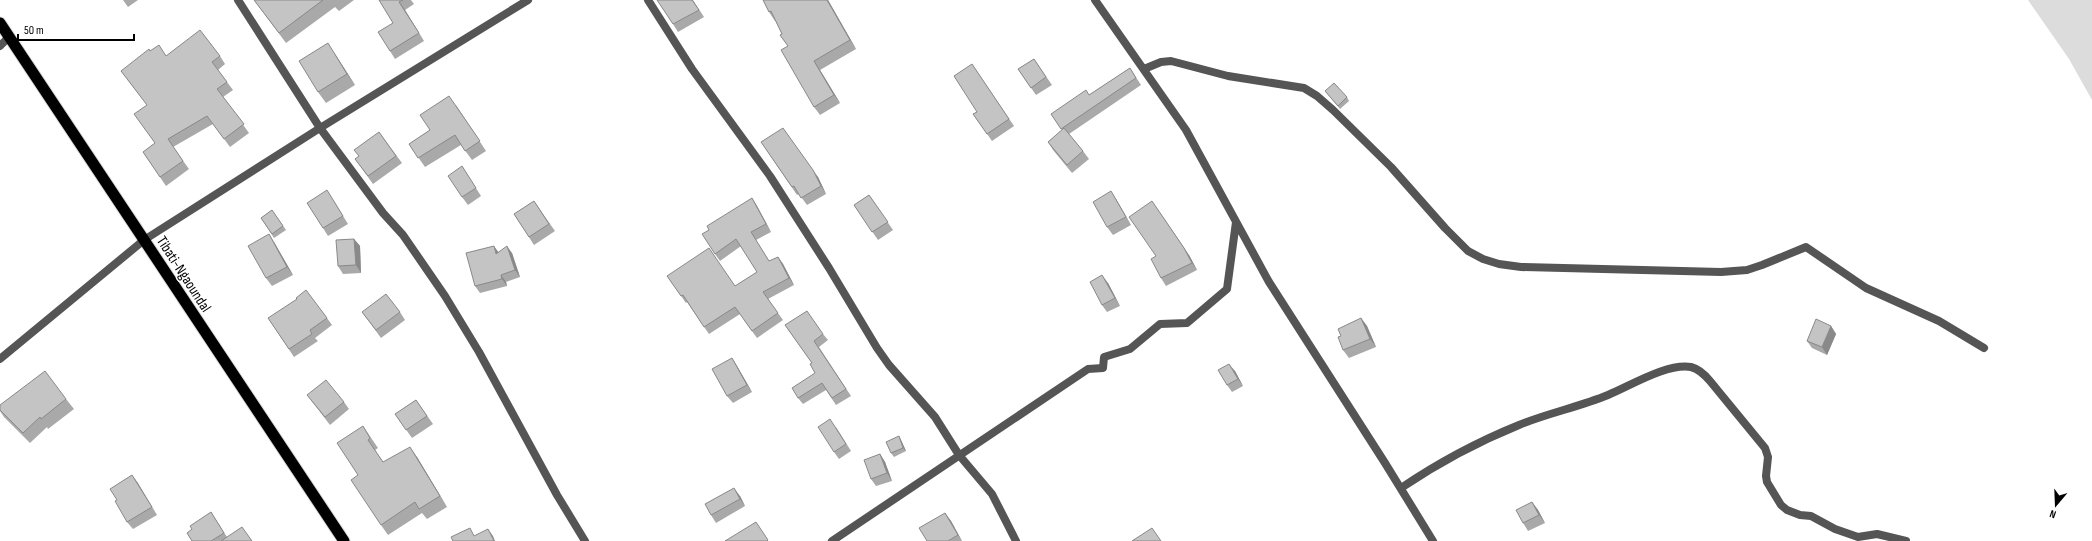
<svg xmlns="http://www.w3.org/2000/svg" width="2092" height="541" viewBox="0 0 2092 541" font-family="'Sofia Sans Condensed',sans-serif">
<rect width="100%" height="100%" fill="#fff"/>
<path fill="#dcdcdc" d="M2028 0H2092V100L2069 59Z"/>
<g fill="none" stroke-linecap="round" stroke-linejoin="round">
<g stroke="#dbdbdb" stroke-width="13">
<path id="trunk" d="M0 23 344 541"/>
</g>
<path stroke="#555" stroke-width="8" d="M238 0 320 128 383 213 403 235 445 296 479 352 557 495 585 541
M648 0 692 69 770 176 829 268 877 348 889 365 935 417 959 455 992 494 1016 541
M1095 0 1186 130 1269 282 1385 463 1433 541
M0 46 9 37
M1144 69 1161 62 1171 61 1228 76 1304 88 1317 96 1333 110 1391 167 1445 228 1468 251 1483 259 1499 264 1521 267 1721 272 1747 270 1762 265 1806 247 1866 288 1939 321 1984 348
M0 359 144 240 320 128 528 0
M1401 488C1438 463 1477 442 1519 425 1548 413 1579 407 1608 395 1630 386 1667 363 1691 367 1699 369 1705 375 1710 381L1765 448 1768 457 1766 476 1767 482 1781 505 1787 510 1800 515 1811 516 1835 529 1858 537 1877 534 1906 541
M832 541 1088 369 1103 368 1104 357 1130 349 1160 324 1187 323 1227 289 1236 222"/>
<use href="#trunk" stroke="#000" stroke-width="11"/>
</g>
<path fill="#a9a9a9" d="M123 0H138L128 7Z
M254 0H354L339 11 335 7 286 43Z
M379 0H411L414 4 405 10 424 41 395 59 390 51 393 23Z
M693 0 704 17 678 32 673 24Z
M763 0H828L856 49 820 70 840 103 820 115 814 107 788 46 780 35 782 34 775 20V21L769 12Z
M150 51 167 56H220L225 64 218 70 233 90 223 97 249 133 230 147 213 124 173 147 189 169 166 186 143 152 155 143 147 105 121 71Z
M335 54 355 85 326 103 318 92Z
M1034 59 1052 85 1036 95 1018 69Z
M972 64 1014 126 992 141 973 114 977 112Z
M1130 68 1141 85 1069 134 1083 151 1089 159 1072 173 1053 150 1048 142 1062 130 1051 114 1089 95Z
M1325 91 1347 97 1349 101 1340 109Z
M456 105 486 151 472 160 461 145 425 167 409 144 430 130Z
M379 132 402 163 373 184 355 159 359 156Z
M761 142 818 177 826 194 807 205 799 194 797 195Z
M462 166 481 196 468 205 462 197Z
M869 195 893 230 878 240 854 205Z
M332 198 348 224 328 236 323 228Z
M752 198 757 206 771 232 756 240 769 261 778 257 783 264 794 285 768 299 783 320 757 338 740 314 709 334 687 302 686 303 667 276 736 286 757 272 741 246 720 261 715 254 709 230Z
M1116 199 1131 225 1113 235 1107 227Z
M534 201 555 231 534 245 514 214Z
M272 210 286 230 274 238 261 218Z
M354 239 360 246 361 273 343 274 338 266Z
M274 242 293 275 272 286 266 278Z
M498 252 512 253 520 277 506 282 507 286 480 293 475 286Z
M1189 255 1197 270 1166 286 1161 278Z
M1108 283 1120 306 1107 312 1102 305Z
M362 312H400L405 320 381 338Z
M268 318H327L332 325 315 338 318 341 294 357Z
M1361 318 1367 326 1376 347 1349 358 1343 350 1341 336Z
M785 325 823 334 828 340 819 347 851 396 836 405 826 390 803 404 798 398 815 373 812 363Z
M1831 326 1836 334 1827 355 1812 348 1807 341Z
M732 358 737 366 752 392 733 403 727 396Z
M1235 371 1243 386 1232 392 1227 385Z
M307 395 344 402 349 409 330 425Z
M66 399 74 409 48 429 47 427 30 443 4 417 0 411V405Z
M416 400 433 424 412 438 395 414Z
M363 426 378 448 375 450 383 462 417 457 447 507 427 519 422 513 388 535 381 525 358 475Z
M836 427 851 451 839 459 834 452Z
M899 436 901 440 906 451 894 457 891 453Z
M880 454 885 462 892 481 876 486 871 479Z
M132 475 157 515 133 529 127 522 117 500Z
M740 496 745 506 716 523 711 515Z
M1532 502 1538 510 1545 523 1528 531 1523 523Z
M211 512 227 537 252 541H192V529Z
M945 513 951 521 962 541H927Z"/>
<path fill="#898989" d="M827 0H828L856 49 850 40Z
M399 2 405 10 424 41 419 33Z
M328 43 335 54 355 85 347 74Z
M814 61 820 70 840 103 834 95Z
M813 170 818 177 826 194 821 186Z
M1111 191 1116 199 1131 225 1126 217Z
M752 198 757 206 771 232 766 224Z
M1152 201 1189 255 1197 270 1192 263Z
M269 234 274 242 293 275 287 267Z
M354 239 360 246 361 273 356 265Z
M494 246 499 253 496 254Z
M507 246 512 253 520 277 515 270Z
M778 257 783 264 794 285 789 278Z
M501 275 506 282 507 286 502 279Z
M1102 275 1108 283 1120 306 1115 298Z
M1361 318 1367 326 1376 347 1370 339Z
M1831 326 1836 334 1827 355 1822 347Z
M732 358 737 366 752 392 747 385Z
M1229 364 1235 371 1243 386 1238 379Z
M899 436 901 440 906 451 903 448Z
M410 447 417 457 447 507 440 496Z
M880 454 885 462 892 481 887 473Z
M132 475 138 483 157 515Z
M734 488 740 496 745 506 740 499Z
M1532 502 1538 510 1545 523 1539 515Z
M945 513 951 521 962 541 958 535Z
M488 529 493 536 495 541H494Z"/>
<path fill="#c4c4c4" stroke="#898989" d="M254 0H323L279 33Z
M379 0H403L399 2 419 33 390 51 378 32 393 23Z
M657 0H692L699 10 673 24Z
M763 0H827L850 40 814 61 834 95 814 107 781 50 788 46 780 35 782 34 771 11 769 12Z
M200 30 220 56 212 62 227 82 217 89 244 124 224 139 207 116 168 139 183 161 160 177 143 152 155 143 134 114 147 105 121 71 149 49 150 51 159 45 166 56Z
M328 43 347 74 318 92 299 61Z
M1034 59 1046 77 1031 88 1018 69Z
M972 64 1009 119 987 134 973 114 977 112 954 76Z
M1130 68 1136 78 1061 129 1051 114 1086 90 1089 95Z
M1334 83 1347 97 1338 106 1325 91Z
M449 96 480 141 465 151 455 135 418 158 409 144 430 130 420 115Z
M783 128 813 170 821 186 801 198 794 186 792 187 761 142Z
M1064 128 1083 151 1067 165 1048 142Z
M379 132 396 156 368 176 355 159 359 156 354 150Z
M462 166 476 188 462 197 448 176Z
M327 190 343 216 323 228 307 203Z
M1111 191 1126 217 1107 227 1093 202Z
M869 195 888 222 872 232 854 205Z
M752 198 766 224 751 232 769 261 778 257 789 278 763 292 778 313 752 331 735 307 704 327 683 295 681 296 667 276 709 248 735 286 757 272 736 239 715 254 702 234 709 230 707 226Z
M534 201 549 224 529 237 514 214Z
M1152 201 1184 248 1192 263 1161 278 1151 259 1156 256 1129 217Z
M272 210 283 226 272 234 261 218Z
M269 234 287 267 266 278 248 246Z
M354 239 356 265 338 266 336 240Z
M494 246 496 254 507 246 515 270 501 275 502 279 475 286 466 253Z
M1102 275 1115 298 1102 305 1090 282Z
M306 290 327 318 310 330 312 334 289 349 268 318 297 299 296 298Z
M386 294 400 312 376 330 362 312Z
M807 311 823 334 814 341 846 389 832 398 822 383 798 398 792 388 815 373 810 364 812 363 785 325Z
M1361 318 1370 339 1343 350 1338 337 1341 336 1338 329Z
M1816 319 1831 326 1822 347 1807 341Z
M732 358 747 385 727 396 712 369Z
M1229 364 1238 379 1227 385 1218 370Z
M45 371 66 399 41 419 40 417 23 433 0 410V405Z
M326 380 344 402 325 417 307 395Z
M416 400 427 416 406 430 395 414Z
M830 419 846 444 834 452 818 427Z
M363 426 370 438 368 440 383 462 410 447 440 496 419 509 415 502 381 525 351 480 358 475 337 443Z
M899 436 903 448 891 453 886 442Z
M880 454 887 473 871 479 864 460Z
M132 475 152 507 127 522 115 501 117 500 110 489Z
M734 488 740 499 711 515 705 504Z
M1532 502 1539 515 1523 523 1516 510Z
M211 512 224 533 211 541H192L187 533 192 529 190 526Z
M945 513 958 535 948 541H927L919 528Z
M756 522 768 540 767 541H725Z
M242 527 252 541H221Z
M470 528 474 536 488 529 494 541H453L451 537Z
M1152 528 1161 541H1132Z"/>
<g text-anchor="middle" stroke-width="3" stroke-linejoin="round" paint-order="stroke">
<g font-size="15" fill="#000" stroke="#fff">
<text transform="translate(184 274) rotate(57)" y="5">Tibati-Ngaoundal</text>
</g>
</g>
<g transform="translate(2056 505) rotate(199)" stroke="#ffffff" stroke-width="3" paint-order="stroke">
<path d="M0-3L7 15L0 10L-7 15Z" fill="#000000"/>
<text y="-6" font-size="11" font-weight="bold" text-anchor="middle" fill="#000000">N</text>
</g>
<path d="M18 34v6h116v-6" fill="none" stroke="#000000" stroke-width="2"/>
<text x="24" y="34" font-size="12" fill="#000000" stroke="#ffffff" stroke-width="3" paint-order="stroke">50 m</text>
</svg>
